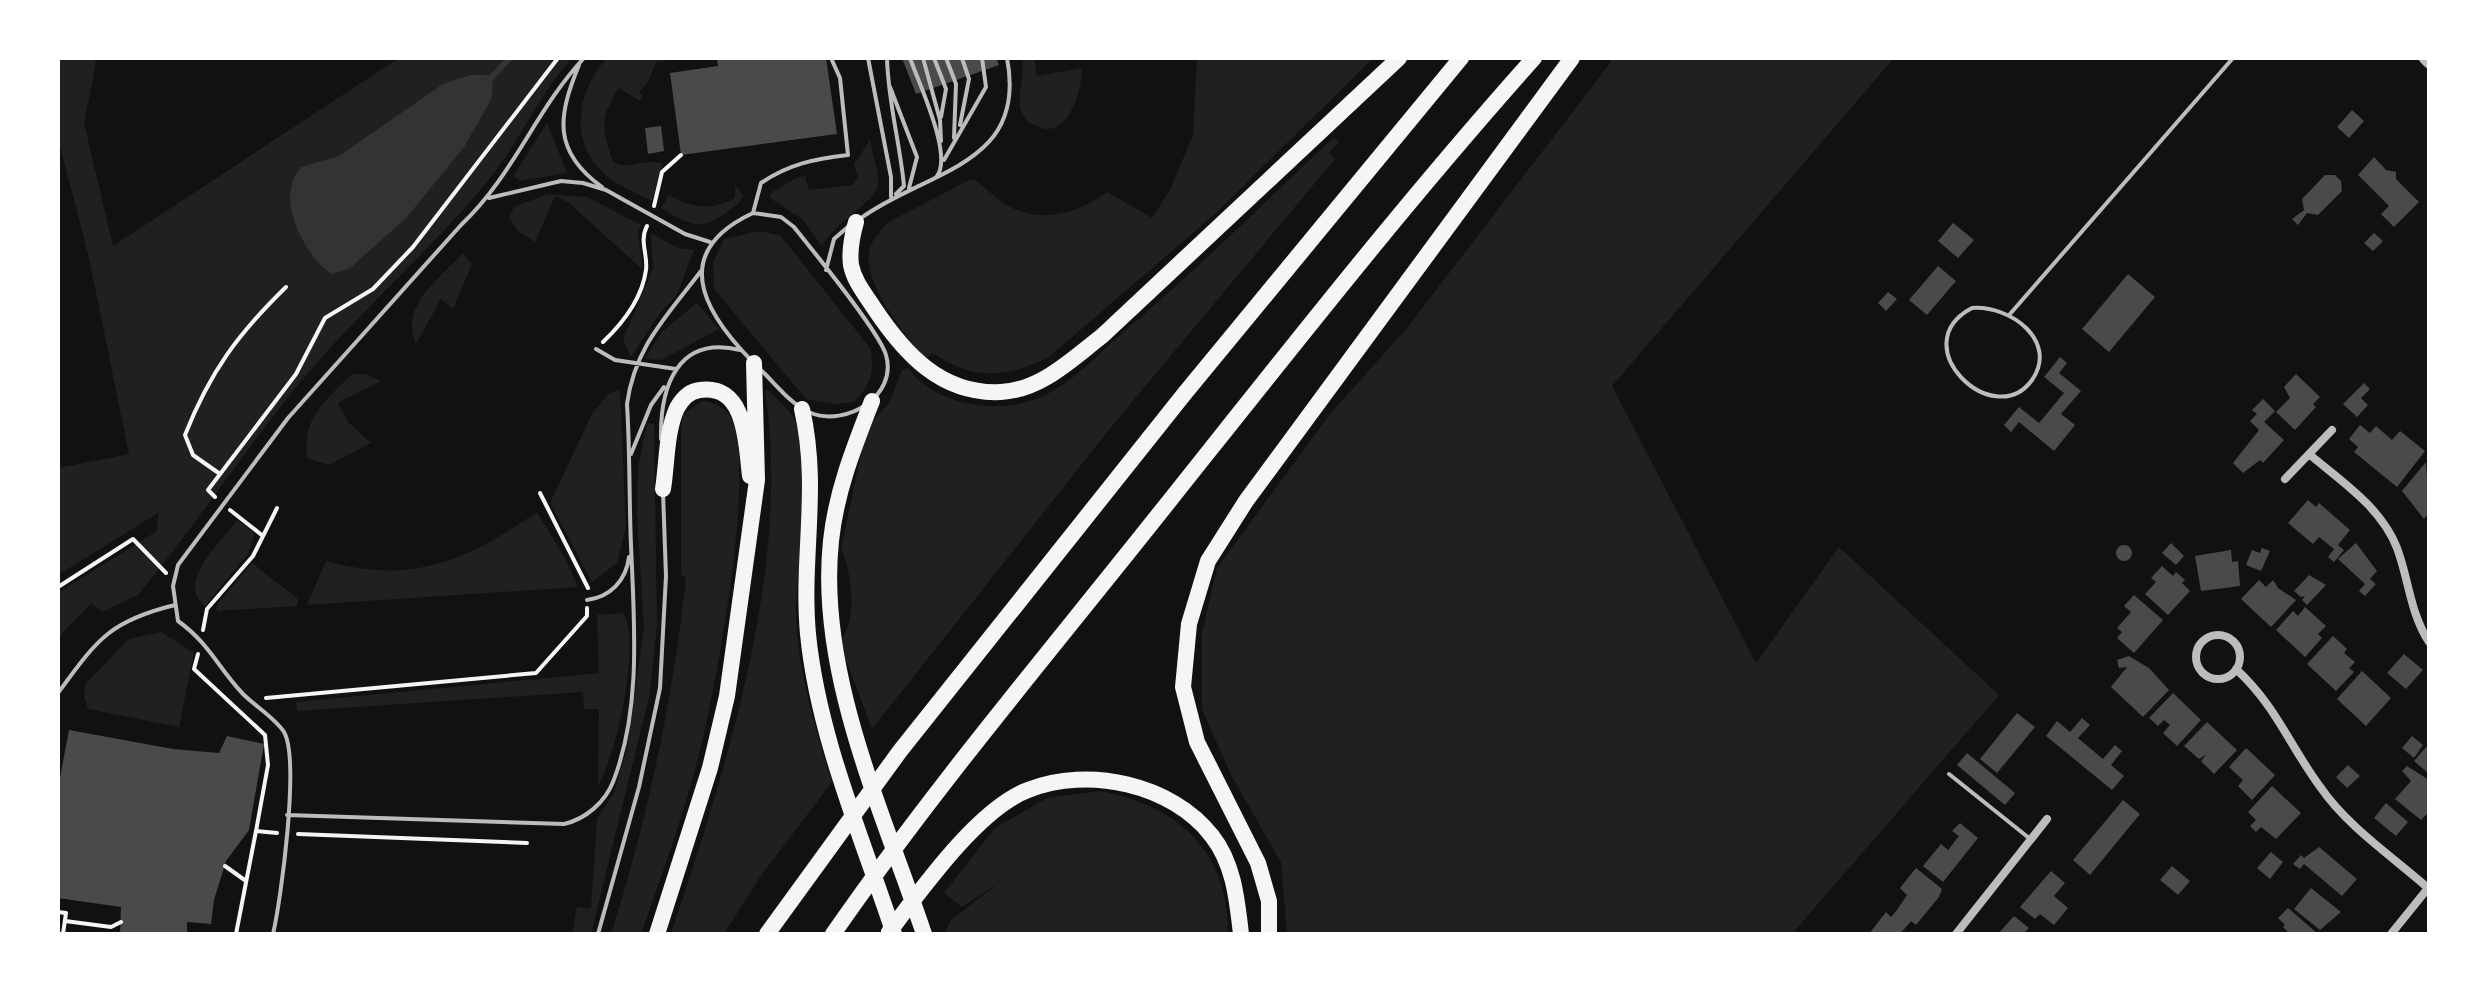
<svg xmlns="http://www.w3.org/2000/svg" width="2487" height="992" viewBox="0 0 2487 992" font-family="Barlow,sans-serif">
<rect width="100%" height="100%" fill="#111"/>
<path fill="#202020" d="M58 58H93L96 63 84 123 113 246 399 58H572C539 94 521 140 490 178 428 255 350 319 288 397 237 462 191 531 138 595L102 612 91 603 58 638V593L157 531 158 513 58 575V468L129 454 89 258 58 138Z
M607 58H683L656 62 648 82 639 92 643 96 640 101 619 88C599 119 602 128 613 162 630 171 646 157 662 164L652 201C639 194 624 188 612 180 568 148 574 94 607 58Z
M1022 58H1034L1037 76 1082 68C1082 90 1068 142 1036 126 1029 123 1025 120 1022 113 1015 99 1026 75 1022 58Z
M1197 58H1373L1216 213 1049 357C1006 378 973 381 933 353L925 359C905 334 860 281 870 248 873 238 882 229 889 222L969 180H974C985 187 994 197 1005 204 1039 225 1077 214 1107 192L1152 218 1170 190 1193 135Z
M1614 58H1894L1612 386 1756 663 1839 547 1999 695 1792 934H1287L1281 862 1232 777 1202 709V633L1217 568 1330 414 1407 328Z
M547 123 567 173 520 181 513 176Z
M1334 137 1339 142 1329 153 1335 159 1112 426 872 729 845 657 842 638C857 620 852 570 841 549L864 440 874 419 889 403 902 370 908 368C936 406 995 414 1036 399 1068 387 1094 358 1119 336 1193 273 1263 204 1334 137Z
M870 140C872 153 879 172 878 185 875 202 834 223 822 246L802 219 770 198 771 193 796 178 805 176 809 190 853 185 858 178 854 164Z
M735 185 743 195C740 203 738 204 731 209 703 232 690 226 661 208L669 195C691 208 711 211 735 198Z
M548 194 587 197 641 225 638 233 643 270 568 202 555 196 535 242 519 232 509 218 514 207Z
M760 231 781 236 870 348C875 371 871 385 854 402L836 404 806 399 714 289 713 263 724 239Z
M651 233 678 248 694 250 677 295 659 314 631 357 623 339 653 269Z
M463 253 472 264 453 309 441 299 416 344C399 306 439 279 463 253Z
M697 303 719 329 661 360 645 359 662 332Z
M352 374H365L381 381 338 403 348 422 371 443 329 465 307 458C302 418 325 401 352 374Z
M620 390 626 528 617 563 592 582 550 503 593 412 610 393Z
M768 390C776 399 787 407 793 417 828 474 794 553 796 615 798 674 815 726 832 782L760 877 724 934H671C726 769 792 566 765 391Z
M702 401C714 402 725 407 731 418 758 470 713 705 696 766 681 823 660 879 641 934H611C648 817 673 699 686 578L681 574V429L683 415Z
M647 423 654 424 657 626 650 693 591 934H572L577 907 591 908 597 819 614 792 627 749 644 628 637 514 638 467Z
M537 512 566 560 578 587 307 605 326 561C412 585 467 561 537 512Z
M237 520 255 534 247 555 205 606C175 583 221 542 237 520Z
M252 563 298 599 297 606 217 611V605Z
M623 613C642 638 616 759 598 785L599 709H584L583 692 297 711 296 702 599 673 597 615Z
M161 632 194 653 179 727 88 709 84 696 86 683 129 639Z
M1100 791C1177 805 1229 851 1228 934H944L951 920 1000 882 962 907 944 893 995 828 1047 798Z"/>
<path fill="#333" d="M470 75H489L493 85 491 100 464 147 407 217 350 268 332 274C308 259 283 213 292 184 293 178 298 172 301 167L339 156 443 84Z"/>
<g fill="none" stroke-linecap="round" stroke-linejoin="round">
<path stroke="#333" stroke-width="6" d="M485 84 510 58"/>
</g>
<path fill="#4a4a4a" d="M717 58H826L837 134 681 155 670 73 718 66Z
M902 58H996L999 65 916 94Z
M2352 110 2364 121 2349 138 2337 127Z
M661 126 664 151 648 154 645 128Z
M2374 157 2386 170 2396 172V179L2419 202 2394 227 2381 214 2389 206 2358 175Z
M2325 175H2335L2341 181 2342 191 2318 215 2307 213 2298 225 2292 219 2304 210 2302 199Z
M1953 223 1974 240 1958 258 1938 241Z
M2374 233 2383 241 2373 251 2364 243Z
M1938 266 1956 281 1927 315 1909 300Z
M2128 274 2155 297 2109 352 2082 329Z
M1888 292 1897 299 1886 311 1878 303Z
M2060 357 2067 363 2059 373 2081 391 2061 414 2075 425 2054 451 2019 422 2011 432 2004 425 2019 407 2039 423 2064 393 2044 377Z
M2296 374 2320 397 2313 404 2316 407 2295 430 2276 412 2290 398 2284 387Z
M2364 383 2370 389 2361 398 2368 405 2357 417 2343 404Z
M2263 399 2275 411 2264 422 2284 440 2263 463 2260 460 2243 473 2233 463 2259 430 2250 421 2257 414 2252 410Z
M2360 425 2370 433 2376 426 2392 440 2400 431 2425 451 2397 487 2354 452 2358 447 2349 439Z
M2426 462 2429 513 2424 519 2402 491Z
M2308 500 2316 507 2319 503 2350 530 2338 545 2344 550 2334 562 2328 557 2334 549 2319 537 2313 544 2288 523Z
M2171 543 2184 556 2176 565 2162 553Z
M2356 543 2377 571 2370 579 2376 584 2365 596 2359 591 2365 584 2338 559Z
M2116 553a8 8 0 1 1 16 0a8 8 0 1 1-16 0Z
M2262 548 2270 551 2261 571 2246 565 2252 550 2260 553Z
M2231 550 2232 562 2238 561 2240 586 2201 591 2195 556Z
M2162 566 2173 576 2176 572 2185 580 2182 583 2190 591 2168 615 2145 594 2156 582 2151 578Z
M2309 575 2326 585 2307 605 2302 600 2305 596 2301 597 2294 591Z
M2259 580 2266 587 2273 580 2278 588 2296 600 2271 627 2241 599Z
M2134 595 2163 620 2134 653 2117 638 2122 632 2117 628 2131 612 2124 606Z
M2305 607 2326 626 2318 634 2322 638 2305 657 2276 630 2293 611 2298 616Z
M2333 636 2347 649 2344 653 2355 662 2349 668 2354 672 2336 691 2307 664Z
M2404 654 2423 670 2406 689 2387 673Z
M2129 656 2149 668 2169 690 2143 717 2111 687 2127 667 2119 668 2117 660Z
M2362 671 2391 698 2366 726 2337 699Z
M2173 693 2201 720 2177 746 2163 733 2170 725 2164 720 2158 726 2149 718Z
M2017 713 2035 727 1997 773 1980 759Z
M2082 718 2090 725 2078 738 2103 759 2115 745 2122 751 2111 765 2124 776 2112 790 2046 736 2057 721 2070 732Z
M2207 722 2237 750 2214 774 2201 761 2206 755 2199 759 2184 746Z
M69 730 173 749 219 753 227 736 264 744 249 830 226 861 214 900 211 924 187 922V934H120L121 907 58 898V788Z
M2412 736 2423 745 2414 758 2402 748Z
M2426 747 2429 749V774L2414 761Z
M2246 748 2275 775 2252 800 2238 786 2243 780 2229 767Z
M1967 753 2015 793 2005 805 1957 765Z
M2348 765 2360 776 2347 788 2336 777Z
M2407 766 2429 780V812L2421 820 2395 799 2411 781 2402 771Z
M2272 786 2301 813 2276 839 2261 827 2256 832 2250 826 2256 820 2248 812Z
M2123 800 2140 814 2090 875 2073 860Z
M2386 803 2408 822 2396 836 2374 818Z
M1960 823 1978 838 1943 882 1923 866 1941 844 1948 850 1959 836 1952 831Z
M2319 847 2357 879 2342 896 2304 864 2300 869 2293 864 2301 855 2304 858Z
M2271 852 2283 862 2270 879 2257 868Z
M2172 866 2190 881 2178 895 2160 880Z
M1916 868 1942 889 1939 897 1916 925 1911 921 1900 934H1869L1886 912 1891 917 1897 910 1907 895 1900 888Z
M2051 871 2065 883 2054 896 2068 908 2054 925 2040 914 2035 919 2020 907Z
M2311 888 2341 912 2320 930 2294 909Z
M2288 908 2318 934H2290L2283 927 2285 925 2278 918Z
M2014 916 2029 928 2023 934H1998Z"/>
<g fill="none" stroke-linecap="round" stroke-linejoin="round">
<path stroke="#f5f5f5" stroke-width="4" d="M654 206 662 172 681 155
M603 342C623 323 642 299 646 270 648 254 639 241 647 226
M220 474 193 455 185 435C210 372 237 335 286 287
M540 493 588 588
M215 497 208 490 296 374 325 318 373 289 413 247 558 58
M230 510 263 536
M58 587 133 539 166 573
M203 630 207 609 253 556 277 508
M198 654 194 669 265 735 268 765 256 831
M266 698 536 673 587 616V608
M298 834 527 843
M225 866 246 881
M58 912 66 913 63 934
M65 921 111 927 121 922
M236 934 256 831 277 833"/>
<path stroke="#bcbcbc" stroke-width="4" d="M868 58 891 177V197
M887 58C888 102 900 143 904 186L896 194
M910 58C919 84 953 155 937 176
M923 58 940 120 941 141
M934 58 946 89 941 117
M946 58 956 84 954 138
M579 65C558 116 552 151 602 187
M890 87 917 157 909 188
M960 125 969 79 962 58
M944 160 986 87 982 58
M489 198 561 181 583 183 606 190 685 234 710 242
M753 213 781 217 794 227C813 251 879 331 886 355 898 396 846 427 811 413 793 406 778 387 765 374 711 323 661 256 753 213Z
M753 213 761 183C789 164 814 159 848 155L840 78 831 58
M861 218C927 170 1028 166 1007 58
M826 270 834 239 850 225
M1972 308C2010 305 2059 341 2032 380 1994 433 1902 345 1972 308Z
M2010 314 2233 58
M596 349 615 360 676 369
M661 439C660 387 677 335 740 350
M631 454 651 405 664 387
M587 600C610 597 626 581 629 557
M58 693C97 640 109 621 175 605
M1949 774 2029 838
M287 815 564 824C586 819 605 802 613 782 642 708 634 621 631 545 629 498 630 451 627 404 635 346 667 316 701 271
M273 934C281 900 300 760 284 732 275 718 255 706 243 694 219 669 209 643 178 621L173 586 178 565 288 418 461 225C514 175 536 109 584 58
M598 934 639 787 660 688 666 576 663 492"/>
<path stroke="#bcbcbc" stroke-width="8" d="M2309 454C2342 482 2381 507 2397 548 2409 580 2410 613 2429 642
M2285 479 2332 430
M2196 657a22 22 0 1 1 44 0a22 22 0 1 1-44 0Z
M2236 669C2277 707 2289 745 2321 788 2348 827 2393 857 2428 888
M1956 934 2047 819
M2391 934 2429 887"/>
<path stroke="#bcbcbc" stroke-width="11" d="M2424 58 2429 63"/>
<path stroke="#f5f5f5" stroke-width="16" d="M856 222C852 236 849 250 851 265 854 281 865 294 874 308 904 353 941 395 1001 392 1041 390 1072 359 1102 336L1399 58
M872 401C854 447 836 492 831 541 817 672 883 812 924 934
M802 409C820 488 801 556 808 634 818 736 862 837 894 934
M663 489C667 464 666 432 677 408 682 399 689 391 700 390 747 384 746 445 750 476
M889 932C921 890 978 809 1028 790 1088 766 1172 784 1212 836 1234 864 1237 900 1241 934
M657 934 710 768 727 696 757 480 754 363
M767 934 900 751 1185 393 1461 58
M833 934C930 794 1041 662 1147 529 1274 370 1399 209 1534 58
M1269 934V901L1258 863 1197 742 1183 687 1189 624 1208 561 1246 501 1572 58"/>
</g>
<rect width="2487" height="992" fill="none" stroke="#ffffff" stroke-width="120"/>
</svg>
